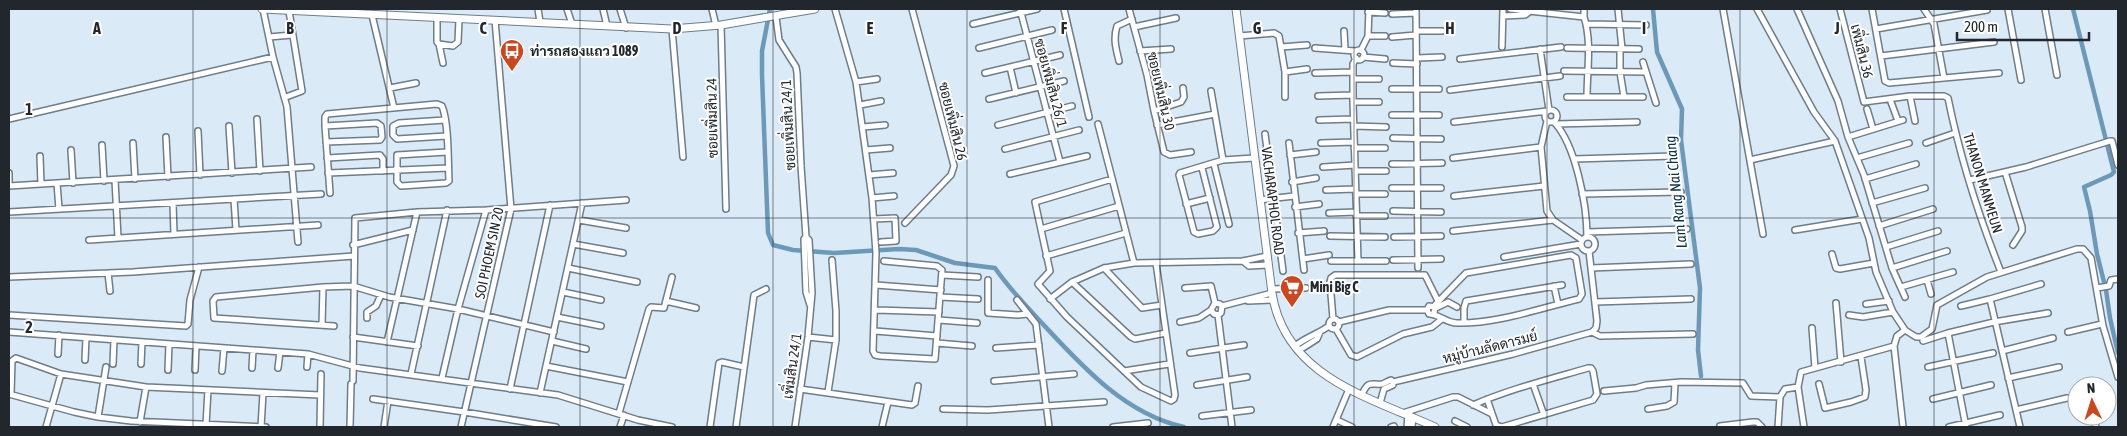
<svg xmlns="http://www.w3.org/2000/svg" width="2127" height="436" viewBox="0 0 2127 436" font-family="'Asap Condensed',Sarabun,sans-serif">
<rect width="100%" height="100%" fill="#daeaf7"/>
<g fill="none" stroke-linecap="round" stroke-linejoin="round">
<path stroke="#6d99b9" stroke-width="4.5" d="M770 9 762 51V75L768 233 773 245 793 250 834 253 899 249 916 250 955 263 995 268C1008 287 1024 304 1040 321 1080 364 1124 414 1184 427
M1653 9 1657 52 1682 109 1681 140 1700 288 1698 350 1701 376
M2073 9 2114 172 2111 175 2084 187 2090 211 2097 254 2106 290 2110 318 2118 353"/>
<g stroke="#6e7d88" stroke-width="8">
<path id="minor" d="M263 9 273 57 287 107 298 242
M538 9 540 22
M567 9 572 24
M603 9 607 26
M620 9 626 28
M712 9 716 26
M835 9 856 82 872 198 876 253 873 351 875 355 880 356 935 359 942 270 937 266 884 261
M1020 9 1060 162
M1064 9 1089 117
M1129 9 1147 75 1154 111 1164 152 1170 155 1191 152
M1416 9 1418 268
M1510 9 1584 17C1592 41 1587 71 1587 97
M1618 9 1622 49
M1723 9 1763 234
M1757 9 1814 112 1835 141 1869 238 1876 272 1893 312 1905 330 1916 337H1921L1932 329 1937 305 1987 277 2077 249H2083L2091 258 2103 326 2118 377
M1797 9 1838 101 1848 137 1864 175 1892 268 1905 297
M1840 9 1864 102 1910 96H1944L1948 98C1960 157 1979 217 2001 272
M1872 9 1885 81 1889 83 1999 73
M1924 9 1934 24 1944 78
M2008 9 2021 80
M2045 9 2057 75
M1368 12 1385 13
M1392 14 1416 13
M372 15 394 108
M1503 16 1525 15 1529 12
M776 17 779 40 796 67 797 73 801 166 806 237 809 240 812 293 808 337 795 427
M1584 17V9
M437 18V42L439 44 453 46 458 42 459 19
M973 24 1037 9
M1586 24 1646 25
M721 25 726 209
M1134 27 1176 18
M672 29 683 157
M1876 29 1987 10
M1344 31 1345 49
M1416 31H1442
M1239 36 1274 33 1279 36 1285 72V97
M1368 36H1385
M269 37 292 35
M1392 37 1416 35
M439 44 443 63
M1281 47 1307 45
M1502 47 1503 9
M979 48 1052 30
M1315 48 1355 51
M1567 48 1639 49
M1540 49 1549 110
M1620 49V72L1624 97
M1361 50 1368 36 1369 9
M1354 55a5 5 0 1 1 10 0a5 5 0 1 1-10 0Z
M1140 51 1171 49
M1881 56 1994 42
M1363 57 1385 59
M1356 58 1353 64V102L1358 261
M1417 58 1442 57
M1460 59 1561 47
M1119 61C1116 49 1113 39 1117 26L1132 19
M1643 62 1656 103
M1393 63 1417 64
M1010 67 1016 93
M1564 71 1645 72
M1285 72 1307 69
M985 73 1060 55
M1315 73 1353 72
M1353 79H1379
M856 82 877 79
M390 88 416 83
M1392 89H1439
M1450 90 1560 76
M1211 91 1223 160
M1318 96 1353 95
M1910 96 1915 121
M286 97 302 91 289 11
M1567 97H1643
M989 99 1064 81
M1353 102H1379
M1891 102 1898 121
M860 105 881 101
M1867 109 1873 129
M1545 116a6 6 0 1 1 12 0a6 6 0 1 1-12 0Z
M1154 111 1181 102 1184 97 1183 88
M1392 115H1439
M9 119 273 57
M257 119 260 171
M445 120 399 123 393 126V135L397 139 446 136
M1319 120 1353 119
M1547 121 1541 147 1547 211 1553 220 1582 240
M1454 122 1547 111
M1554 122C1576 145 1587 206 1587 237
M1098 124 1134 263
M1556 124 1637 122
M998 125 1072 106
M1157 125 1215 114
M229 126 232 173
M325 126 377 123 381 126 382 137 380 140 326 142
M1354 126 1386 127
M863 127 885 125
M198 131 200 175
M1265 134 1283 271
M166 137 168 177
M1848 137 1903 120
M1393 138 1441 139
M133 143 135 179
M1289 143 1304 270
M1321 143 1354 142
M1926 143 1955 133
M102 145 104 181
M1354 148H1385
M1005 149 1079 130
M71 150 73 183
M866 150 890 148
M1290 155 1316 152
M40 156 41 184
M327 158 380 155 383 159V171
M1453 158 1541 147
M1857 158 1909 143
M1574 159 1674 156
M1750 160 1835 141
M1214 164 1229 224
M1392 164 1442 163
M1323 167 1355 165
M1202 168 1217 227 1213 231 1198 234 1194 232 1179 175 1180 173 1223 160 1254 158
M1355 171H1386
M2005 172 2022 227V231L2013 245
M9 173V186
M328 173 448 168
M1010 174 1087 156
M869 175 893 173
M1112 179 1035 202 1050 271 1038 284 1067 317 1141 387 1171 401 1174 399 1175 395 1156 263
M1865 179 1916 164
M115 180 118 238
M1970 180 2026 167 2110 141H2112L2118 165
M1292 182 1316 178
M57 183 59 209
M9 186 311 167
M1392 188H1441
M1326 190 1355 189
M330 193 325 126V117L327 114 437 104 442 106C449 123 448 162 449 181L446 183 401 186 397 182V155L447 152
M1356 194H1385
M1582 194 1681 192
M1454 196 1544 186
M872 198 894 196
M234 199 236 230
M1260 200 1294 196
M173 203 174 234
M1872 203 1925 188
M1186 204 1210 198
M1295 207 1319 204
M1393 211 1441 212
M9 212 321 194
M1329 213 1356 212
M1356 216H1385
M874 219 895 218 896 241 881 242
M579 220 626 228
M905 223 951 175 954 166 912 9
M1879 226 1933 209
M1041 229 1119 206
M1795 230 1862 219
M1453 231 1553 220
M1587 232 1687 229
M1298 233 1324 231
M1330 236 1385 237
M806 237 804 239 806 292 810 305
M1394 237 1441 236
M1581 244a7 7 0 1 1 14 0a7 7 0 1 1-14 0Z
M89 240 318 225
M573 244 623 253
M353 245 413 230
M1886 247 1938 231
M1832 254 1836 268 1840 269 1874 263
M1046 256 1126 233
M1504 257 1581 244
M1303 259 1329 255
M1393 260 1441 259
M1243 261 1249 266 1268 265
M1331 261H1386
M568 268 637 282
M1104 268 1142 308 1162 305
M1591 268 1691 264
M1892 268 1947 251
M108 273 110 291
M942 275 978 277
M9 277 133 272 354 256
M988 280V313L1018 315 1028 314
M1927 280 1931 294
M1072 282 1131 337 1135 339 1166 333
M876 285 941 290
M1554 286 1558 304
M1901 287 1953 272
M1185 288 1211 286 1215 303
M2097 288 2109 286 2111 280 2118 279
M1272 289 1306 288
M563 292 601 300
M940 297 978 299
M1050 299 1072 282 1104 268 1134 263 1243 261 1267 256
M1017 300 1036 324 1049 427
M666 301 696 308
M1248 301 1273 300
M1595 302 1691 299
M1836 303 1841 362
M1866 304 1889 301
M1222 306 1272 293
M1434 306 1466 273 1571 255 1576 258 1582 294 1579 299C1541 308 1496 324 1457 323 1446 323 1439 314 1429 314L1427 310 1429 306 1435 307 1434 313
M1961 306 1990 299
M1436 308 1448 302 1457 307
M876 310 939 312
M9 315 186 326 188 324 190 300 199 267
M1218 315 1221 313 1222 306 1220 304 1215 303 1211 310 1214 314 1218 315 1232 427
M1849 315 1863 317 1893 312
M557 317 601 326
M367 318V312L376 306 381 295
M1329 324a5 5 0 1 1 10 0a5 5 0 1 1-10 0Z
M1333 319 1330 282 1331 278 1335 275H1425L1438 301
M939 320 977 323
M1180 322 1199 318 1211 310
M1339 322 1389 310H1427
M1464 323V308L1466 301 1562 285
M322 325 323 287
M334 326 214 318 213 301 216 297 323 287 353 286 389 297 458 309 554 332
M1812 328 1815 368
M1336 329 1351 355 1357 357 1403 334 1432 327 1442 319
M875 331 937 336
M9 332 308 354 360 368 558 395 638 420 672 427
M1592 332 1600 336 1693 334
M2068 332 2102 324
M353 337 418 346
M808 337 836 340
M552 341 586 349
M1923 341 1948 333
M387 342 417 212
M937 343 972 346
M1295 346C1306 337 1318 334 1329 326
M996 348 1039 345
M1298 351 1317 339 1320 332
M2002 351 2053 338
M1190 353 1244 345
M58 354 59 335
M85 360 86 338
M113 364 114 340
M141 364 142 342
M546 366 628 382
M307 367 308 354
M1928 367 1993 353
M252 368 253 350
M278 368 280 352
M168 370 169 344
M195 370 196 346
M222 371 224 348
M1124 371 1169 364
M411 374 447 210
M442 378 458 309 486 210
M2008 378 2059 367
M353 381 355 218 417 212 486 210 626 200
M994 381 1074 374
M1533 384 1544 415
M1819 384 1825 408 1851 402 1865 397 1866 390 1861 357
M1197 385 1247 377
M510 389 550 205
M800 389 912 405 915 403 918 386
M1604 391 1636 388 1646 385 1681 382 1743 383 1751 396 1780 397
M828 392 836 340V311L832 260
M540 393 582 203
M9 394 74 412 98 417 131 421 266 427
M11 394 12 361 16 358 61 374 146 387 320 395
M1362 394C1369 380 1370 385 1382 384 1385 383 1388 381 1391 380L1393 382 1513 354 1592 332 1596 328 1597 321 1589 251
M373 399 464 412 556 427
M1933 399 1991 385
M1380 403 1384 389 1393 385V382
M1473 405C1510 389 1550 379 1588 368H1591L1593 371 1597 394 1593 400 1502 427 1496 425 1487 399
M943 409 988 410 1104 402
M1648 409 1667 406 1674 402 1675 383
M2016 410 2067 398
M619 413 649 309 651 307 664 308 672 277
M1403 413 1453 397H1458L1492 414
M1202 416 1251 410
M2093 416 2096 427
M98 417 106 367
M1337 420 1352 427
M1455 421 1467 427
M140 422 146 387
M206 425 208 390
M1720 426 1753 422H1757L1762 427
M46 427 61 374
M261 427 263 393
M320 427 321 374
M350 427 351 384
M384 427 388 401
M461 427 511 209 495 20
M620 427 624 415
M710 427 719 363 722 362 744 367
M736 427 754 295 766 289
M882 427 888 402
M1113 427 1148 423
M1333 427 1349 389
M1391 427 1394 426
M1407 427 1408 415
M1412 427 1413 417
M1778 427 1780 397 1785 389 1798 387
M1804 427 1798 387 1801 372 1894 346
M1903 427 1894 346 1897 336 1905 330
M1949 427 2000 415
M1966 427 1948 333 1994 322 2048 313
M2020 427 1990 299 2041 284"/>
</g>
<g stroke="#6e7d88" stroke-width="9">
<path id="tertiary" d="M262 9 672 29 721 25 815 9
M1236 9 1272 293C1285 377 1369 397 1435 427"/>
</g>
<use href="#minor" stroke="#fff" stroke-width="5"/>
<use href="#tertiary" stroke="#fff" stroke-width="7"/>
</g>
<path fill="none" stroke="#21272c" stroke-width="1" stroke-opacity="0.55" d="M193 9V427M387 9V427M580 9V427M773 9V427M967 9V427M1160 9V427M1354 9V427M1547 9V427M1740 9V427M1934 9V427M9 218H2118"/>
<defs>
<g id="bus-pin" transform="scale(1.25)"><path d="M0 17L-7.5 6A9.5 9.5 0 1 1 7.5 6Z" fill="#ce461b" stroke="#fff"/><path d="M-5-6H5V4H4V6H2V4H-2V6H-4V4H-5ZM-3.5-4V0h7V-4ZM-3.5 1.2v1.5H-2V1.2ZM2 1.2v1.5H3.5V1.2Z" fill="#fff"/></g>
<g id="supermarket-pin" transform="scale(1.25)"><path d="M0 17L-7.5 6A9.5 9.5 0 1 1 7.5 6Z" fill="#ce461b" stroke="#fff"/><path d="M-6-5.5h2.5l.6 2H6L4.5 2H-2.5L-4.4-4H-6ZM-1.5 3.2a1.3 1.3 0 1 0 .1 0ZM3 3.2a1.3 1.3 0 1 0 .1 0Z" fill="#fff"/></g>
</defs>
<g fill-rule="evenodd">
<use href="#bus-pin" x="512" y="51"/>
<use href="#supermarket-pin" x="1292" y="287"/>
</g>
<g text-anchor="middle" stroke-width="4" stroke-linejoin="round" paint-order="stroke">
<g font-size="14" font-weight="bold" fill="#21272c" stroke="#fff" text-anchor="start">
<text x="530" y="56">ท่ารถสองแถว 1089</text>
<text x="1310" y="292">Mini Big C</text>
</g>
<g font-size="14" fill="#21272c" stroke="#fff">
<text transform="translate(1862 51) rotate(76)" y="5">เพิ่มสิน 36</text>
<text transform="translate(1051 83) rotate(75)" y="5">ซอยเพิ่มสิน 26/1</text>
<text transform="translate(1161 91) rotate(77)" y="5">ซอยเพิ่มสิน 30</text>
<text transform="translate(712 118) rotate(-91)" y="5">ซอยเพิ่มสิน 24</text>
<text transform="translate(953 121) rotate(76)" y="5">ซอยเพิ่มสิน 26</text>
<text transform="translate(788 125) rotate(-93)" y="5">ซอยเพิ่มสิน 24/1</text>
<text transform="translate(1983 183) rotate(73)" y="5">THANON MANMEUN</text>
<text transform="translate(1273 201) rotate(83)" y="5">VACHARAPHOL ROAD</text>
<text transform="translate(489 253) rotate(-78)" y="5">SOI PHOEM SIN 20</text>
<text transform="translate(1490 347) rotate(-14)" y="5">หมู่บ้านลัดดารมย์</text>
<text transform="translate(792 366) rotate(-82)" y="5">เพิ่มสิน 24/1</text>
</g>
<g font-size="15" font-style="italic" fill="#0b3047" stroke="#fff">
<text transform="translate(1676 192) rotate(-96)" y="5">Lam Rang Nai Chang</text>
</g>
</g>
<g font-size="16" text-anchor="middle" font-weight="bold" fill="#21272c" stroke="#fff" stroke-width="4" stroke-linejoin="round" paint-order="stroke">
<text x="97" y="34">A</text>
<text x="290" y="34">B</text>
<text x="483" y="34">C</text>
<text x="677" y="34">D</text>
<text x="870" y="34">E</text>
<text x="1064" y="34">F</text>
<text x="1257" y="34">G</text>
<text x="1450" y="34">H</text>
<text x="1644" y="34">I</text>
<text x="1837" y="34">J</text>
<text x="29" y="115">1</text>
<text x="29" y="333">2</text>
</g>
<rect width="2127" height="436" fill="none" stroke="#21272c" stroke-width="20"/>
<g transform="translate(2092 401) rotate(356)"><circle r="24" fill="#ffffff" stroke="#a6a9ab"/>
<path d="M0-4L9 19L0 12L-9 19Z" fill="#ce461b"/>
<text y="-8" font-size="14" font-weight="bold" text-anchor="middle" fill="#21272c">N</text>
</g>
<path d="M1957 32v8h132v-8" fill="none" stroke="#21272c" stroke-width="2.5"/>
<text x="1964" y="32" font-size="15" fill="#21272c" stroke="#ffffff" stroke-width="4" paint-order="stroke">200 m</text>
</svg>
